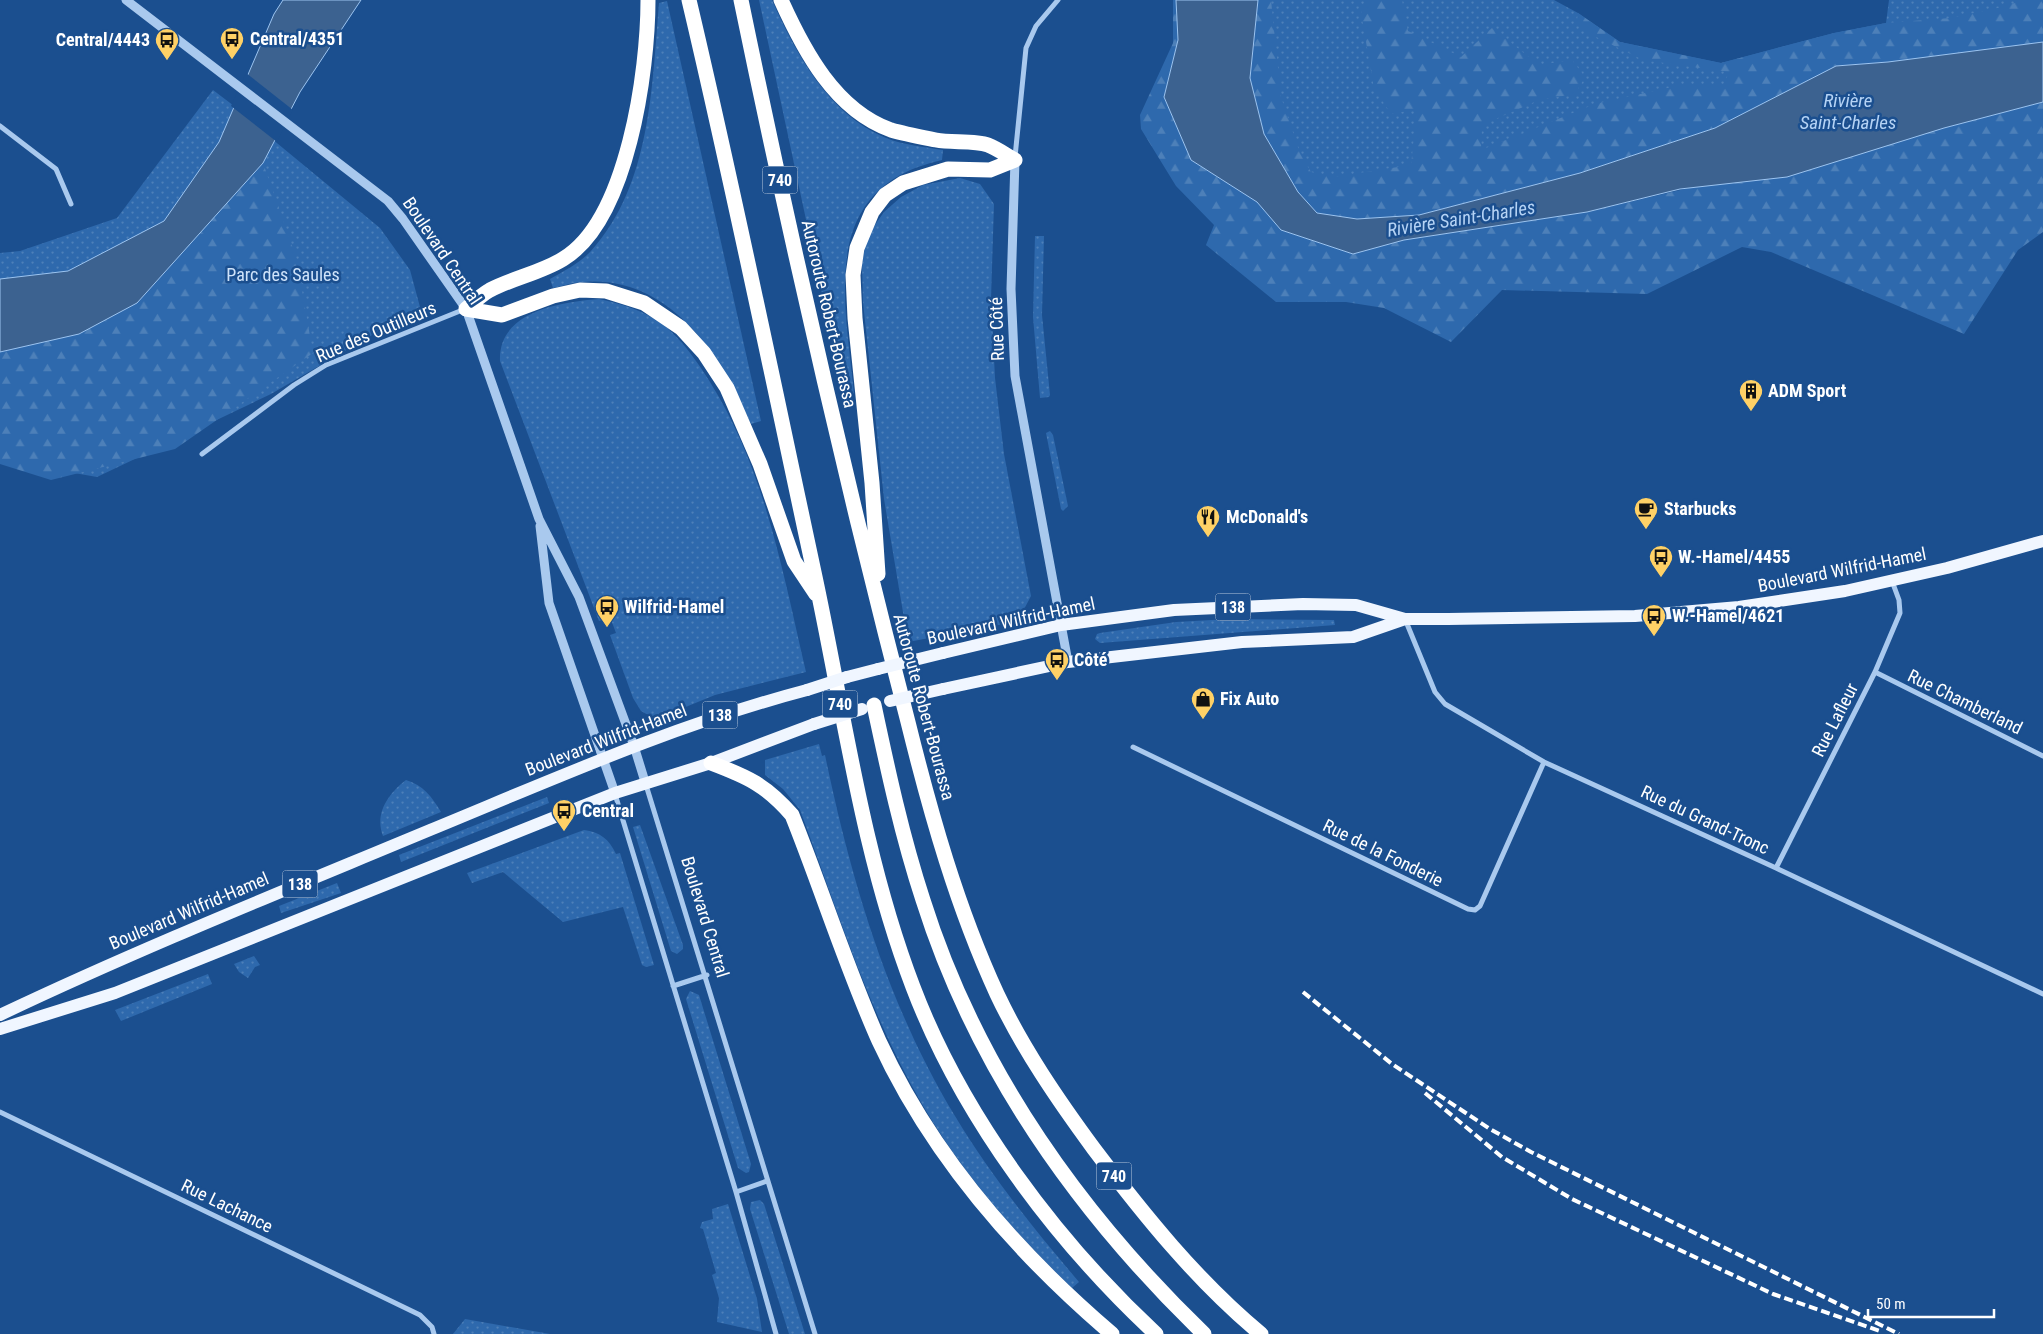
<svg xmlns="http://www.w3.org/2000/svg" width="2043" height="1334" viewBox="0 0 2043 1334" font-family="'Roboto Condensed',sans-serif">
<defs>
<pattern id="green-dots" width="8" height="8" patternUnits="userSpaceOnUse" patternTransform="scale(1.25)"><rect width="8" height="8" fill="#2e69ad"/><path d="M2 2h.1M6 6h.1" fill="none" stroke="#4d80b9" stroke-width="1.8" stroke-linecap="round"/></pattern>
<pattern id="forest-firs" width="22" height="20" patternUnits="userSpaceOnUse" patternTransform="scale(1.25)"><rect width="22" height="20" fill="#2e69ad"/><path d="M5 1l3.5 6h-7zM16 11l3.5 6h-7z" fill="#4d80b9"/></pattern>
</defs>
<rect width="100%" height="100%" fill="#1b4f8f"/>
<path fill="url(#green-dots)" d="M759 0H772C796 54 828 114 886 138 904 145 924 147 943 150L942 160C817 188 845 299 854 394L844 397Z
M1258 0H1554L1578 13 1620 42 1721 63 1834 33 1886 23 1889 0H2043V42L1888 62 1836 66 1715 128 1298 192Z
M667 1 761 421 751 424C721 355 669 275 584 282 574 282 563 286 553 288L550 279C564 271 580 263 591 251 651 185 652 86 659 3Z
M213 90 238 109 223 145 167 224 69 275 0 284V253L20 251 117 218Z
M272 139 380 228 410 270 420 307 271 394 97 477 0 460V347Z
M960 178 980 184 994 204 991 299 995 378 1004 454 1031 596 1022 613 1009 623 908 642 884 499 863 302 862 264 867 236 884 212 901 197 923 185Z
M1035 236H1044L1042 315 1050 395 1049 397 1040 398 1033 317Z
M599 299C622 304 646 311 665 326 683 341 698 363 710 382 765 470 783 573 806 672L715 695 666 715 650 716 641 711 633 698 610 635 616 633 610 617 599 621 500 361C498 311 561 302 599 299Z
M1050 431 1053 435 1068 506 1063 511 1061 509 1046 433Z
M1230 619 1334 620 1335 625 1100 643 1095 639 1097 634 1100 633 1176 622Z
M819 744 822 756 825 755C851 880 888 1006 955 1116 991 1176 1034 1229 1079 1282L1072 1288C1015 1233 962 1173 922 1104 869 1013 837 909 800 810L783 789 765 775V760Z
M406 780C423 785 432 797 441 812L383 836C374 813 389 793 406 780Z
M547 797 549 803 401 862 399 855Z
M640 825 683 945V949L677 954 671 951 633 827Z
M584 830C600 832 609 839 616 854L620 853 654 965 646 967 642 965 623 907 563 922 503 872 472 883 467 873Z
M337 883 341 893 281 913 279 906Z
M254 956 260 965 255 967 248 978 239 972 234 964Z
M208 974 212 984 121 1021 115 1010Z
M690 991 699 995 751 1164 749 1172 746 1173 738 1168 686 999Z
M760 1200 764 1204 805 1334H789L750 1209 751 1202Z
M728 1204 757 1299 762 1332 717 1322 719 1298 712 1275 716 1273 703 1229 700 1228 702 1222 713 1219 712 1209Z
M465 1319 550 1334H453Z"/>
<path fill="url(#forest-firs)" d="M1173 0H1176L1178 40 1164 97 1191 160 1257 202 1281 230 1353 254 1404 240 1587 212 1944 128 2043 102V232L2018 250 1964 334 1771 252 1742 247 1647 294 1502 290 1451 342 1384 308 1346 302H1276L1206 245 1214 225 1176 186 1141 129 1140 115 1173 43Z
M1258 0H1271L1281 97 1300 153 1311 172 1333 177 1411 165 1417 109 1391 114 1374 88 1361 13 1368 0H1402L1408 31 1461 57 1492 28 1539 65 1572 60 1585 77 1575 94 1539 100 1482 125 1481 150 1595 104 1686 84H1724L1729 72 1643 60 1586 32 1577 20 1578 13 1620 42 1721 63 1834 33 1886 23 1951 18 2007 6 2022 0H2043V42L1888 62 1836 66 1715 128 1580 173 1419 215 1357 219 1317 213 1298 192 1264 134 1250 78Z
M263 163 296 257 313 353 175 449 51 480 0 464V352L79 334 137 303Z"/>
<path fill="#3c6290" stroke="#9cc4f0" d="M283 0H361L300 92 263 163 137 303 79 334 0 352V279L68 271 164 221 219 142 274 14Z
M1176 0H1258L1250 78 1264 134 1298 192 1317 213 1357 219 1419 215 1580 173 1715 128 1836 66 1888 62 2043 42V102L1944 128 1787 177 1680 189 1587 212 1404 240 1353 254 1281 230 1257 202 1191 160 1164 97 1178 40Z"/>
<path fill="#1b4f8f" d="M246 73 293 110 277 142 231 106Z"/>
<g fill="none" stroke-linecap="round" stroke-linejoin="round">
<path stroke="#a9c9ee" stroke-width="5" d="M0 126 56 169 71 204
M1015 157 1026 48 1036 26 1058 0
M202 454 294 385 326 365 465 309
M1405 619 1435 692 1445 704 1544 762 1776 868 2043 994
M1875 672 2043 756
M1133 747 1468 909 1475 910 1480 906 1544 762
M646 785 815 1334
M615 794 736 1192 776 1334
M1776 868 1875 672 1900 613 1899 600 1892 581
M673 986 707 975
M0 1112 420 1315 432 1327 434 1334
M736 1192 767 1181"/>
<path stroke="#a9c9ee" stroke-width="9" d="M126 0 388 201 403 219 466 309 539 519 579 597 634 746 646 785
M1015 160 1011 289 1015 376 1068 662
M540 526 549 603 615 793"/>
<path stroke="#f0f6ff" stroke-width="12" d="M943 653 1061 625 1174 610 1303 604 1356 605 1405 619H1448L1635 616 1739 607 1845 591 1947 568 2043 541
M847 677 878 669
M943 689 1068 662 1242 642 1353 637 1405 619
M0 1015C141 948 286 890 430 830 554 779 677 724 807 690
M0 1029 115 993 615 793 711 763 814 724"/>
<path stroke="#fff" stroke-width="15" d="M689 0C734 190 773 381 814 572 844 711 862 854 913 987 962 1116 1056 1241 1156 1334
M741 0C777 175 816 349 858 523 874 589 891 656 908 722 931 815 957 907 997 994 1023 1049 1058 1100 1094 1149 1144 1215 1197 1281 1261 1334
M781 0C804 51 835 110 891 130 905 134 921 137 936 140 951 143 975 140 988 145 998 149 1006 155 1015 160
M466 309 502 315 553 296 580 290 606 291 644 303 681 328 704 353 727 388 760 464 794 561 816 594
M466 309C473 303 481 295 490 290 513 278 540 273 563 259 628 220 648 70 648 0
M878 574 872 483 855 318 853 275 857 248 872 212 885 195 903 183 948 169 990 170 1015 160
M874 705C888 771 902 836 923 900 976 1068 1078 1212 1204 1334
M711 763C748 777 766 785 792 815 822 890 846 967 879 1041 932 1156 1016 1252 1112 1334"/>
<path stroke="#fff" stroke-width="4" stroke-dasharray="9 4" stroke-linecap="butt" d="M1303 992 1392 1064 1490 1129 1531 1152 1899 1334
M1425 1093 1502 1157 1572 1199 1773 1294 1880 1331"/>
<path stroke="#f0f6ff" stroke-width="12" d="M878 669 943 653
M807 690 847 677
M890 701 943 689
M814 724 862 709"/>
</g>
<defs>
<g id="bus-pin" transform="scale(1.25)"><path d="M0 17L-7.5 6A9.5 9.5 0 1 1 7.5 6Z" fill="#ffd166" stroke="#1b4f8f"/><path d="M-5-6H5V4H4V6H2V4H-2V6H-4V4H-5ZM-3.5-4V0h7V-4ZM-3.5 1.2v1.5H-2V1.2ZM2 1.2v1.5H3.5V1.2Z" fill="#111"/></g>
<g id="building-pin" transform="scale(1.25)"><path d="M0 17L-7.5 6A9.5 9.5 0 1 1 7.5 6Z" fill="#ffd166" stroke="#1b4f8f"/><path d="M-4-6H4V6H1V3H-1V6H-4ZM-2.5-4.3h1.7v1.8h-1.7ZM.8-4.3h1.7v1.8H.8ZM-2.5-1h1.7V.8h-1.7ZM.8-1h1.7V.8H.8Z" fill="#111"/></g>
<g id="cafe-pin" transform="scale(1.25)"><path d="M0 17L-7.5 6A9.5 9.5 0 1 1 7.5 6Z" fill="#ffd166" stroke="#1b4f8f"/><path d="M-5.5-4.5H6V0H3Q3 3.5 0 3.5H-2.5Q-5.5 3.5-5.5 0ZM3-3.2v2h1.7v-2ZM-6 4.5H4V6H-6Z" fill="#111"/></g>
<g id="restaurant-pin" transform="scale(1.25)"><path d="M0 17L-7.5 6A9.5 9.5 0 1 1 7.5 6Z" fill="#ffd166" stroke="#1b4f8f"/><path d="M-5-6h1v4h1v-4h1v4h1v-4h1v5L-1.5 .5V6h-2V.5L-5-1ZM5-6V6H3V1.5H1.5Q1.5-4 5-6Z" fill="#111"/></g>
<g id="shop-pin" transform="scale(1.25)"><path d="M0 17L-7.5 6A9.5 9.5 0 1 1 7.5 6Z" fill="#ffd166" stroke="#1b4f8f"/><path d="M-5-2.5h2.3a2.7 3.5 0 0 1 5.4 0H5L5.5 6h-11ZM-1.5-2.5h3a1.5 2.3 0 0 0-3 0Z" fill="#111"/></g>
</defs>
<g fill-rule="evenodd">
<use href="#bus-pin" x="232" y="39"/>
<use href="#bus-pin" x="167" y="40"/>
<use href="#building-pin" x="1751" y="391"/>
<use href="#cafe-pin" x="1646" y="509"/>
<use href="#restaurant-pin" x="1208" y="517"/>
<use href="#bus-pin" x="1661" y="557"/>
<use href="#bus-pin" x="607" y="607"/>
<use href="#bus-pin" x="1654" y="616"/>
<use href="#bus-pin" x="1057" y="660"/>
<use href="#shop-pin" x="1203" y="699"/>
<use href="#bus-pin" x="564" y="811"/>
</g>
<g text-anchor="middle" stroke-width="5" stroke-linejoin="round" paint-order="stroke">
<g fill="#1b4f8f" stroke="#bbcadd" stroke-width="1">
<rect x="762.5" y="166.5" width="35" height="27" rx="4"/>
<rect x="1215.5" y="593.5" width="35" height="27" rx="4"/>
<rect x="822.5" y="690.5" width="35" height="27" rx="4"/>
<rect x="702.5" y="701.5" width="35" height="27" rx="4"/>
<rect x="282.5" y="870.5" width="35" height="27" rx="4"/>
<rect x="1096.5" y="1162.5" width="35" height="27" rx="4"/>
</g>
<g font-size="16" font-weight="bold" fill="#fff">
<text x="780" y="186">740</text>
<text x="1233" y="613">138</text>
<text x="840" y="710">740</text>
<text x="720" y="721">138</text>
<text x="300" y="890">138</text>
<text x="1114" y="1182">740</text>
</g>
<g font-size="18" font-weight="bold" fill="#fff" stroke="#1b4f8f" text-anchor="start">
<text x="250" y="45">Central/4351</text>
<text x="150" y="46" text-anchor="end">Central/4443</text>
<text x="1768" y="397">ADM Sport</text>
<text x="1664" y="515">Starbucks</text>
<text x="1226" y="523">McDonald's</text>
<text x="1678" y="563">W.-Hamel/4455</text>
<text x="624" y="613">Wilfrid-Hamel</text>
<text x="1672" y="622">W.-Hamel/4621</text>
<text x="1074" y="666">Côté</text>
<text x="1220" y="705">Fix Auto</text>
<text x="582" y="817">Central</text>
</g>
<g font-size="18" fill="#fff" stroke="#1b4f8f">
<text transform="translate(442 251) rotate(56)" y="6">Boulevard Central</text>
<text transform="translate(829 314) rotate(77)" y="6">Autoroute Robert-Bourassa</text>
<text transform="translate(997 329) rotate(-92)" y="6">Rue Côté</text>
<text transform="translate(376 332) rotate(-23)" y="6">Rue des Outilleurs</text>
<text transform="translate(1842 570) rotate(-11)" y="6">Boulevard Wilfrid-Hamel</text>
<text transform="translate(1011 621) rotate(-12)" y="6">Boulevard Wilfrid-Hamel</text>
<text transform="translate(1965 702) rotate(26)" y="6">Rue Chamberland</text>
<text transform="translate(924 707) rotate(75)" y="6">Autoroute Robert-Bourassa</text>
<text transform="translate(1835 720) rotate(-63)" y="6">Rue Lafleur</text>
<text transform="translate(606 740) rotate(-21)" y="6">Boulevard Wilfrid-Hamel</text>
<text transform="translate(1705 820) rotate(25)" y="6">Rue du Grand-Tronc</text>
<text transform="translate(1383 853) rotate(26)" y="6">Rue de la Fonderie</text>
<text transform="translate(189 911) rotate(-23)" y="6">Boulevard Wilfrid-Hamel</text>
<text transform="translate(705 917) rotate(73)" y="6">Boulevard Central</text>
<text transform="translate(227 1206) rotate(26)" y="6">Rue Lachance</text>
</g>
<g font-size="18" fill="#cfe3fa" stroke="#1b4f8f">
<text x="283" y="281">Parc des Saules</text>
</g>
<g font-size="19" font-style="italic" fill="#b5d3f5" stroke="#1b4f8f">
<text x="1848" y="107">Rivière<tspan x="1848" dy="22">Saint-Charles</tspan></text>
<text transform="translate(1461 218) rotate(-9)" y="7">Rivière Saint-Charles</text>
</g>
</g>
<path d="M1868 1309v8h126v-8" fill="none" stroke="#ffffff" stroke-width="2.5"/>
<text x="1876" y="1309" font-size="15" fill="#ffffff" stroke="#1b4f8f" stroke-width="4" paint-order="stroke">50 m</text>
</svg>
